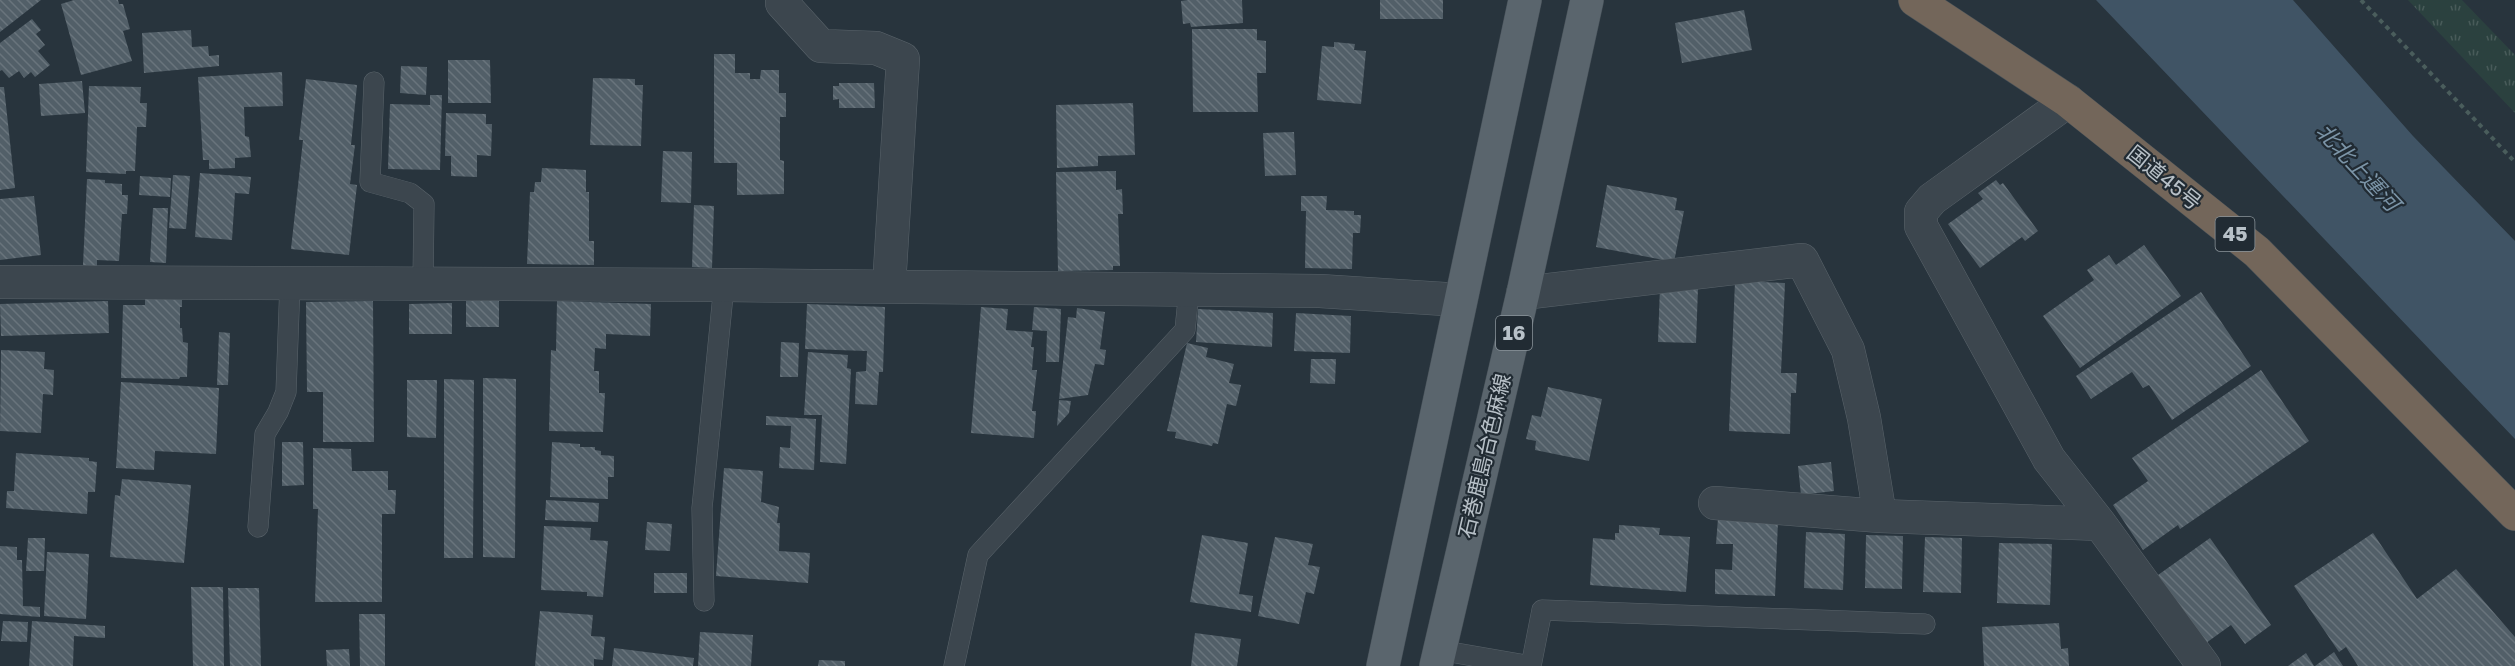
<svg xmlns="http://www.w3.org/2000/svg" width="2515" height="666" viewBox="0 0 2515 666" font-family="'Golos Text','Noto Sans JP',sans-serif">
<defs>
<pattern id="park-tufts" width="24" height="20" patternUnits="userSpaceOnUse" patternTransform="scale(1.5)"><rect width="24" height="20" fill="#2b413f"/><path d="M3 7l-1-3M5 7V3M7 7l1-3M15 17l-1-3M17 17v-4M19 17l1-3" fill="none" stroke="#485b59"/></pattern>
<pattern id="building-back-hatch" width="6" height="6" patternUnits="userSpaceOnUse" patternTransform="scale(1.5)"><rect width="6" height="6" fill="#525f68"/><path d="M-1 5l2 2M0 0l6 6M5-1l2 2" fill="none" stroke="#69747c"/></pattern>
</defs>
<rect width="100%" height="100%" fill="#28343d"/>
<path fill="url(#park-tufts)" d="M2408 0H2462L2515 55V113Z"/>
<path fill="#405465" d="M2096 0H2293L2413 136 2515 241V439Z"/>
<path fill="url(#building-back-hatch)" d="M0 0H41L0 32Z
M74 0H118L119 4H123L130 29 123 31 132 61 81 75 61 4Z
M1188 0H1242L1243 23 1191 27 1190 23 1183 24 1181 1Z
M1380 0H1443V19H1380Z
M1744 10 1752 50 1682 63 1675 23Z
M32 19 41 30 36 34 45 45 38 51 50 65 35 77 31 72 24 78 19 71 9 78 2 70 0 71V43Z
M1192 29H1257V40L1266 41V73H1257L1258 112H1193Z
M191 30 192 47 208 46 209 56 219 55V66L144 73 142 33Z
M1334 42 1355 44 1354 50 1366 51 1361 104 1317 100 1322 46 1334 47Z
M714 54H735V73H750V79H760L761 70H779V93H786V117H780V160L784 161V194L737 195V163H714Z
M448 60H490L491 103H448Z
M401 66 427 67 426 95 400 93Z
M282 72 283 106 244 107 245 136 249 137 251 157 235 158V168L209 169V160H203L198 77Z
M593 78 635 79V85H643L641 146 590 145Z
M306 79 357 85 351 145H355L350 184 357 185 349 255 291 249 303 140H299Z
M82 81 85 113 41 116 39 84Z
M839 83H874L875 108H839V99L833 100V86H839Z
M89 86 141 87 140 103H147L146 127H137L135 171H126V174L86 172Z
M0 87H4L15 188 0 190Z
M430 95H442L440 170 388 169 390 104 430 105Z
M1133 103 1135 155 1098 156V166L1057 168 1056 105Z
M446 113 486 114V124H492L491 156 477 155V177L451 176V156H445Z
M1294 132 1296 175 1265 176 1263 133Z
M663 151 692 152 691 203 661 202Z
M542 168 586 170V192H589V241H594V265L527 264 530 192H534L535 182H541Z
M1116 171V190L1122 189 1123 214H1118L1120 266H1113V270L1058 271 1056 172Z
M200 173 251 177 249 194 235 193 232 240 195 237Z
M173 175 190 176 186 229 169 228Z
M140 176 171 178 170 197 139 195Z
M87 179 105 180V183L122 184V195H128L127 214H122L119 261 97 260V266L83 265Z
M1996 180 2000 185 2003 183 2038 231 2025 241 2022 237 1980 268 1948 224 1983 199 1978 193Z
M1607 185 1677 198 1675 210 1684 211 1674 262 1596 247Z
M34 196 41 255 0 260V199Z
M1301 196H1327L1326 210 1354 211V215H1361L1360 233H1353L1352 269 1305 268 1306 211H1301Z
M694 205 714 206 712 268 692 267Z
M153 208H168L166 263 150 262Z
M2144 245 2181 296 2080 368 2043 316 2094 280 2087 270 2109 255 2116 265Z
M1735 281 1785 283 1781 373H1797L1796 393H1791L1790 434 1729 431Z
M1660 286 1698 288 1696 343 1658 342Z
M2201 292 2251 366 2172 420 2149 385 2143 388 2132 372 2091 399 2076 376Z
M145 299 182 300V307H180V328H182L183 342 188 343 187 377H180L179 379 121 378 123 305H145Z
M108 301 109 333 1 336 0 304Z
M373 301 374 442H323V392H307L306 302Z
M466 301H499V327H466Z
M557 301 651 304 650 336 606 334V349L595 348 594 371H599V393H605L603 432 549 431 551 350 556 351Z
M452 303V334H409V304Z
M807 304 885 307 883 372H879L877 405 855 404 856 372 866 371 867 351 805 349Z
M981 307 1008 309 1006 330 1033 332 1031 347H1034L1032 370H1037L1032 411H1036L1034 438 971 433Z
M1034 307 1061 309 1059 362H1046L1047 331 1032 330Z
M1077 308 1105 312 1100 349 1106 350 1104 365 1095 364 1088 395 1059 399 1068 317 1076 318Z
M1198 309 1273 313 1272 347 1196 342Z
M1296 313 1351 316 1350 353 1294 351Z
M219 332 230 333 228 385H217Z
M781 342 799 343 798 377H780Z
M1187 343 1208 348 1206 357 1234 364 1229 383 1241 385 1236 406 1227 404 1218 444 1213 443 1212 446 1175 438 1176 432 1167 431Z
M1 350 45 352 44 369 54 370 53 395 43 394 41 433 0 431Z
M808 352 848 355 847 368 851 369 846 464 820 462 822 415H804Z
M1311 359H1336L1335 384 1310 383Z
M2261 370 2309 441 2180 529 2178 525 2143 550 2113 505 2148 481 2132 458Z
M483 378 516 379 515 558 483 557Z
M444 379 474 380 473 558H444Z
M407 380H437L436 438 407 437Z
M121 382 219 388 216 454 155 451 154 470 116 468Z
M1548 387 1602 399 1589 461 1535 450 1536 441 1526 439 1532 415 1541 417Z
M1059 400 1071 401 1069 413 1057 426Z
M766 416 816 419 814 470 779 468 780 447 790 448 791 426 766 425Z
M282 442H303L304 485 282 486Z
M552 442 580 444V447H595V450L601 451V455L614 456V477H608V499L550 497Z
M313 448 351 449 352 471H388V490H396L395 514H382V602H315L318 509H313Z
M16 453 89 458V461L97 462 95 492H88L87 514 6 508 7 491H14Z
M1831 462 1834 491 1801 495 1798 466Z
M724 468 763 471 761 502 779 507 777 523H780L779 551 810 553 808 583 716 576Z
M122 479 191 485 184 563 110 557 115 495 120 496Z
M546 500 599 503 598 522 545 520Z
M1718 518 1778 521 1775 596 1715 594V569L1732 570 1733 544H1716Z
M647 522 672 524 670 551 645 550Z
M1619 525 1660 528 1659 535 1690 537 1686 592 1590 585 1593 538 1615 540V533H1619Z
M544 526 591 528 590 540 608 541 603 597 587 596V592L541 590Z
M1806 532 1845 534 1843 590 1804 588Z
M2373 533 2417 599 2456 569 2515 637V666H2358L2346 647 2339 652 2294 586Z
M1202 535 1248 543 1239 594 1253 596 1251 612 1190 602Z
M1866 535 1903 536 1902 589 1865 588Z
M1275 537 1313 544 1308 565 1320 567 1314 594 1306 592 1299 624 1258 616Z
M1925 537 1962 538 1961 593 1923 592Z
M28 538H45L44 571H26Z
M2210 538 2271 625 2245 644 2231 625 2206 643 2158 575Z
M1999 543 2052 544 2050 605 1997 603Z
M0 546 17 547V560H22L23 606 40 607V617L0 614Z
M47 552 89 554 86 619 44 616Z
M654 573H687V593H654Z
M191 587H223L224 666H193Z
M228 588H259L261 666H230Z
M540 611 593 615 591 636 605 637 603 660 594 659V666H535Z
M359 614H385V666H360Z
M3 621 28 622 27 642 1 641Z
M32 621 105 626V638L74 636 73 666H29Z
M2059 623 2061 649 2068 648 2069 666H1984L1982 627Z
M700 632 753 635 751 666H698Z
M1195 633 1241 639 1237 666H1191Z
M614 648 694 658 693 666H612Z
M349 649 350 666H327L326 650Z
M2334 652 2343 666H2315Z
M2306 653 2314 666H2288Z
M819 660 845 661V666H818Z"/>
<g fill="none" stroke-linecap="round" stroke-linejoin="round">
<g stroke="#5a646b" stroke-width="21">
<path id="lane" d="M374 82 370 182 410 193 424 204 423 283
M258 527 265 434 278 412 286 392 290 283
M704 601 702 508 724 285
M1439 650 1531 666
M954 666 978 555 1185 330 1189 290
M1531 666 1542 610 1925 624"/>
</g>
<g stroke="#5a646b" stroke-width="34">
<path id="street" d="M782 0V3L821 46 876 48 903 59 889 286
M2068 101 1932 199 1921 212V226L2049 459 2100 524 2204 666
M0 282 724 285 1320 291 1460 300
M1523 293 1802 260 1848 350 1864 418 1880 516
M1715 503 1880 516 2100 524"/>
</g>
<g stroke="#454f57" stroke-width="34">
<path id="primary" d="M1383 666 1525 0
M1436 666 1523 293 1587 0"/>
</g>
<g stroke="#475158" stroke-width="34">
<path id="highway" d="M1915 0 2068 101 2257 252 2515 514"/>
</g>
<path stroke="#4a5d5c" stroke-width="4" stroke-dasharray="4.5 4.5" stroke-linecap="butt" d="M2361 0 2515 162"/>
<use href="#lane" stroke="#3c464e" stroke-width="20"/>
<use href="#street" stroke="#3c464e" stroke-width="33"/>
<use href="#primary" stroke="#5a656d" stroke-width="33"/>
<use href="#highway" stroke="#73665a" stroke-width="33"/>
</g>
<g text-anchor="middle" stroke-width="4.5" stroke-linejoin="round" paint-order="stroke">
<g fill="#212b33" stroke="#8b949b" stroke-width="1.5">
<rect x="2215.5" y="217" width="39" height="34" rx="4.5"/>
<rect x="1496" y="316" width="36" height="34" rx="4.5"/>
</g>
<g font-size="20" font-weight="bold" fill="#b8c1c8">
<text x="2235" y="241">45</text>
<text x="1514" y="340">16</text>
</g>
<g font-size="21" fill="#b8c1c8" stroke="#212b33">
<text transform="translate(2164 178) rotate(39)" y="7">国道45号</text>
<text transform="translate(1485 456) rotate(-77)" y="7">石巻鹿島台色麻線</text>
</g>
<g font-size="22" font-style="italic" fill="#7c95a8" stroke="#212b33">
<text transform="translate(2358 167) rotate(47)" y="8">北北上運河</text>
</g>
</g>
</svg>
